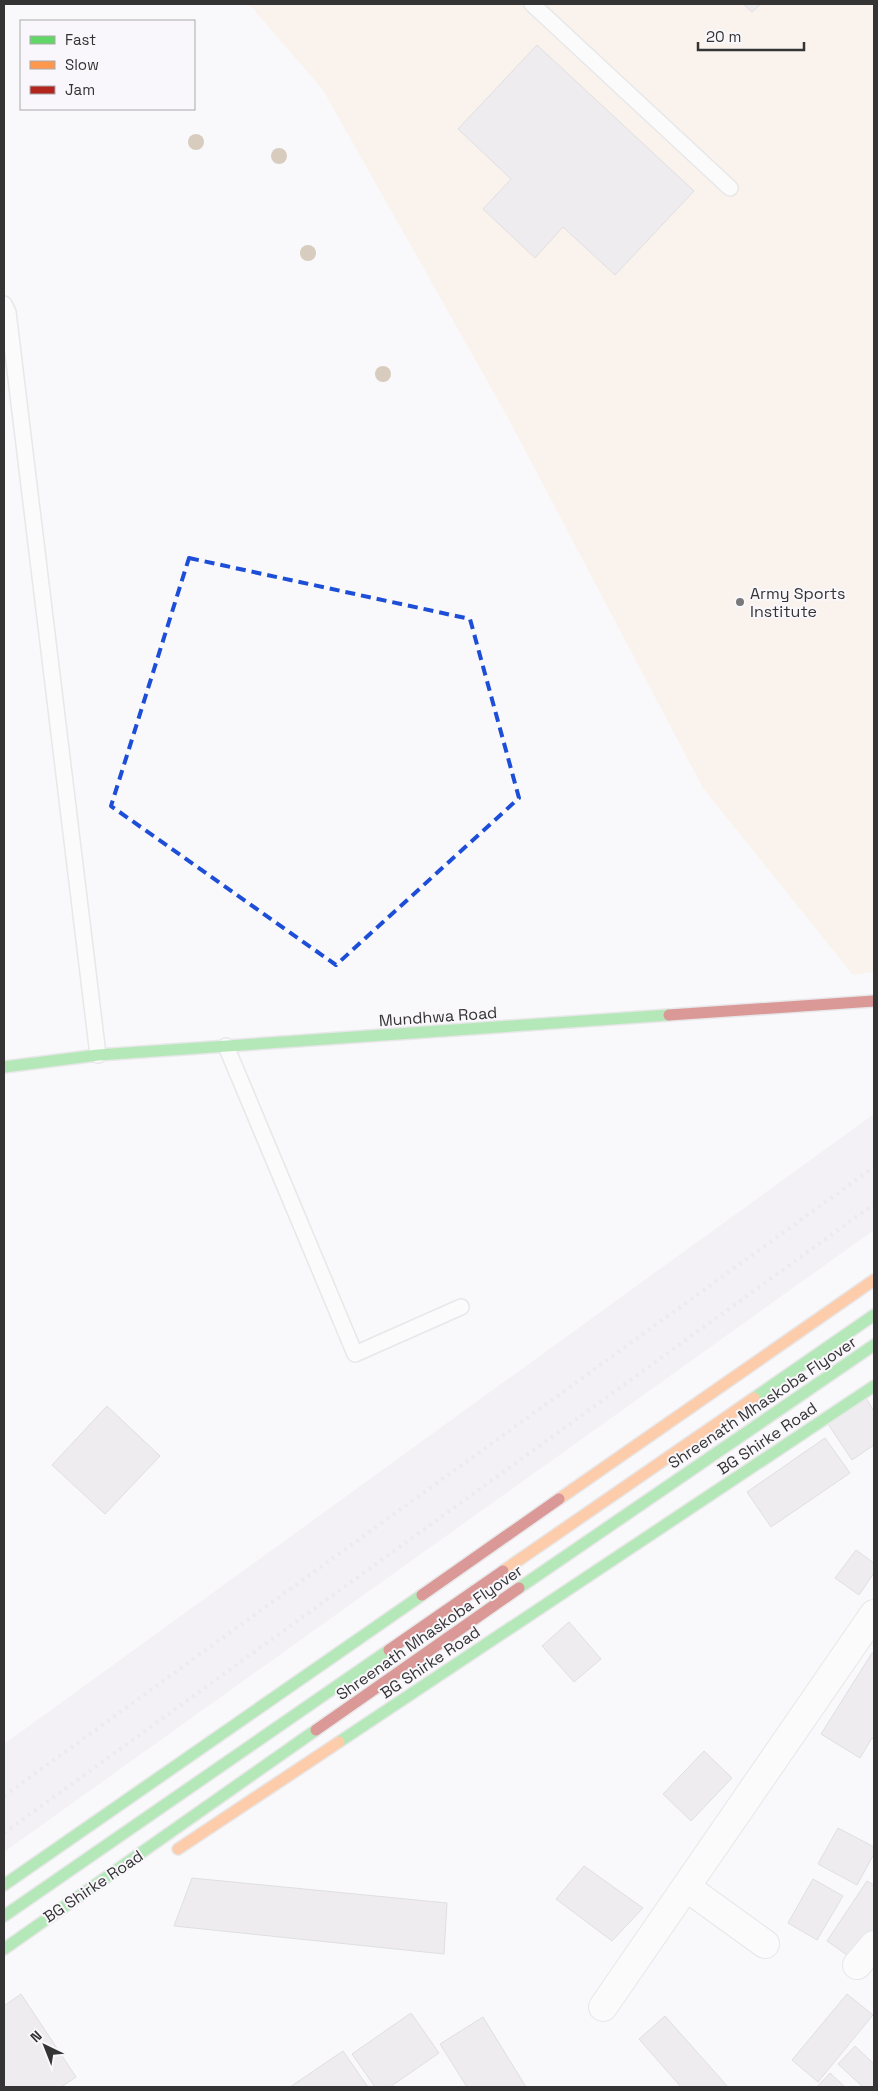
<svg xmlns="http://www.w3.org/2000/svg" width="878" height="2091" viewBox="0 0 878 2091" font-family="'Space Grotesk',sans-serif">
<rect width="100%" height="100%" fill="#f9f8fa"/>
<path fill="#ebe8ef" d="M874 1114V1230L4 1852V1744Z"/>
<path fill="#fbeede" d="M249 4H874V972L853 975 703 788 507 416 323 90Z"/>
<path fill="#dfdee0" stroke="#c0c0c1" d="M743 4H761L752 12Z
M537 45 694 191 615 275 563 227 535 258 483 209 511 179 458 129Z
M864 1395 874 1411V1445L852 1460 826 1421Z
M107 1406 160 1456 105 1514 52 1465Z
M825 1438 850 1473 771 1527 747 1492Z
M856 1550 874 1563V1573L859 1595 835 1578Z
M569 1622 601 1659 574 1682 542 1646Z
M872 1653 874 1654V1740L872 1738 860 1758 821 1734Z
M704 1751 732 1778 691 1821 663 1794Z
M838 1828 874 1847V1854L857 1885 818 1864Z
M584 1866 643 1908 612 1941 556 1899Z
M192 1878 447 1903 444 1954 174 1926Z
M813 1879 843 1896 817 1940 788 1923Z
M867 1881 874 1885V1930L854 1960 827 1941Z
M21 1994 76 2077 61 2087H4V2006Z
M847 1994 873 2015 818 2082 792 2060Z
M411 2013 439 2053 390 2087H375L352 2054Z
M665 2016 728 2087H681L639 2039Z
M483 2017 526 2087H467L440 2044Z
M855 2046 874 2064V2087H863L838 2064Z
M343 2051 368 2087H290Z
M830 2073 845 2087H817Z"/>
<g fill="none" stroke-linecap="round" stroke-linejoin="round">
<g stroke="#d2d2d4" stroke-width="18">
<path id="lane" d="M532 4 730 188
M4 304 8 312 98 1055
M226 1046 355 1354 461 1307"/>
</g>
<g stroke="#d2d2d4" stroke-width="30">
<path id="street" d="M686 1887 765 1944
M857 1965 874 1945
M603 2007 874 1614"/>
</g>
<g stroke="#d2d2d4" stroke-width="14">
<path id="fast" d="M4 1067 98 1055 669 1015
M754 1398 874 1315
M519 1588 874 1345
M339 1742 874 1386
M4 1885 422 1595
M4 1916 389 1650
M4 1949 316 1730"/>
</g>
<g stroke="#d2d2d4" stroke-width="14">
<path id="slow" d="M559 1499 874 1280
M503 1571 754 1398
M178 1849 339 1742"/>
</g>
<g stroke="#d2d2d4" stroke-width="14">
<path id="jam" d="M669 1015 874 1001
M422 1595 559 1499
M389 1650 503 1571
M316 1730 519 1588"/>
</g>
<use href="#lane" stroke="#fefefe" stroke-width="15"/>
<use href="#street" stroke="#fefefe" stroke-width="28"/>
<use href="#fast" stroke="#63d668" stroke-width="11"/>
<use href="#slow" stroke="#ff974d" stroke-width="11"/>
<use href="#jam" stroke="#b3261e" stroke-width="11"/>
<path stroke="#dad9db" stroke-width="4" stroke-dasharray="2.5 5" stroke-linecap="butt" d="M4 1796 874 1167
M4 1833 874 1204"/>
</g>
<g fill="#ad9876">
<circle cx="196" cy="142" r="8"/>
<circle cx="279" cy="156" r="8"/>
<circle cx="308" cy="253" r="8"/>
<circle cx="383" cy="374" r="8"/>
</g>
<path d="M0 0H878V2091H0ZM189 558 470 619 519 798 336 965 111 806Z" fill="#f9f8fa" fill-opacity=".55" fill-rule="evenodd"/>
<path fill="none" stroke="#1d4ed8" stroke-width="4" stroke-dasharray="10 6" stroke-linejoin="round" d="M189 558 470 619 519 798 336 965 111 806Z"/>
<circle fill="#79797a" stroke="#f9f7fb" stroke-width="2" cx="740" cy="602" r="5"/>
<g text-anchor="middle" stroke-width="4" stroke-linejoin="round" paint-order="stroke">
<g font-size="16" fill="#343435" stroke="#f9f7fb" text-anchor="start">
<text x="750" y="599">Army Sports<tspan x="750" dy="18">Institute</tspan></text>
</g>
<g font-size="16" fill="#343435" stroke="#f9f7fb">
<text transform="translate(438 1016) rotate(-4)" y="6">Mundhwa Road</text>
<text transform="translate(762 1402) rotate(-34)" y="6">Shreenath Mhaskoba Flyover</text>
<text transform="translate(767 1438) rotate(-34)" y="6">BG Shirke Road</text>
<text transform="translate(429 1632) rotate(-35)" y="6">Shreenath Mhaskoba Flyover</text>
<text transform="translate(430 1662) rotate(-34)" y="6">BG Shirke Road</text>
<text transform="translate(93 1886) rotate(-34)" y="6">BG Shirke Road</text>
</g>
</g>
<rect width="878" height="2091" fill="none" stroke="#343435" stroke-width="10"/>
<rect x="20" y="20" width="175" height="90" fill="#f9f7fb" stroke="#aaa9ac"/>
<rect x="30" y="36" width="25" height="8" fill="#63d668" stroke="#aaa9ac"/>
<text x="65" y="45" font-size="15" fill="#343435">Fast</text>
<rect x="30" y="61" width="25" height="8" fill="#ff974d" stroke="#aaa9ac"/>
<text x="65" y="70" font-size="15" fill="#343435">Slow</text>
<rect x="30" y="86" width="25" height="8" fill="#b3261e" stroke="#aaa9ac"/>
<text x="65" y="95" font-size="15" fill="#343435">Jam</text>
<g transform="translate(45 2046) rotate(317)" stroke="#f9f7fb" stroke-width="4" paint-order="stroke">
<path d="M0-4L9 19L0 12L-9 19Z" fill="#343435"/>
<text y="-8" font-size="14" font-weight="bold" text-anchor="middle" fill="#343435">N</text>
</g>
<path d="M698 42v8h106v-8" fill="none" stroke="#343435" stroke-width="2.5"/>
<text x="706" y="42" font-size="15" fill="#343435" stroke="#f9f7fb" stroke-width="4" paint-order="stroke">20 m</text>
</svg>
